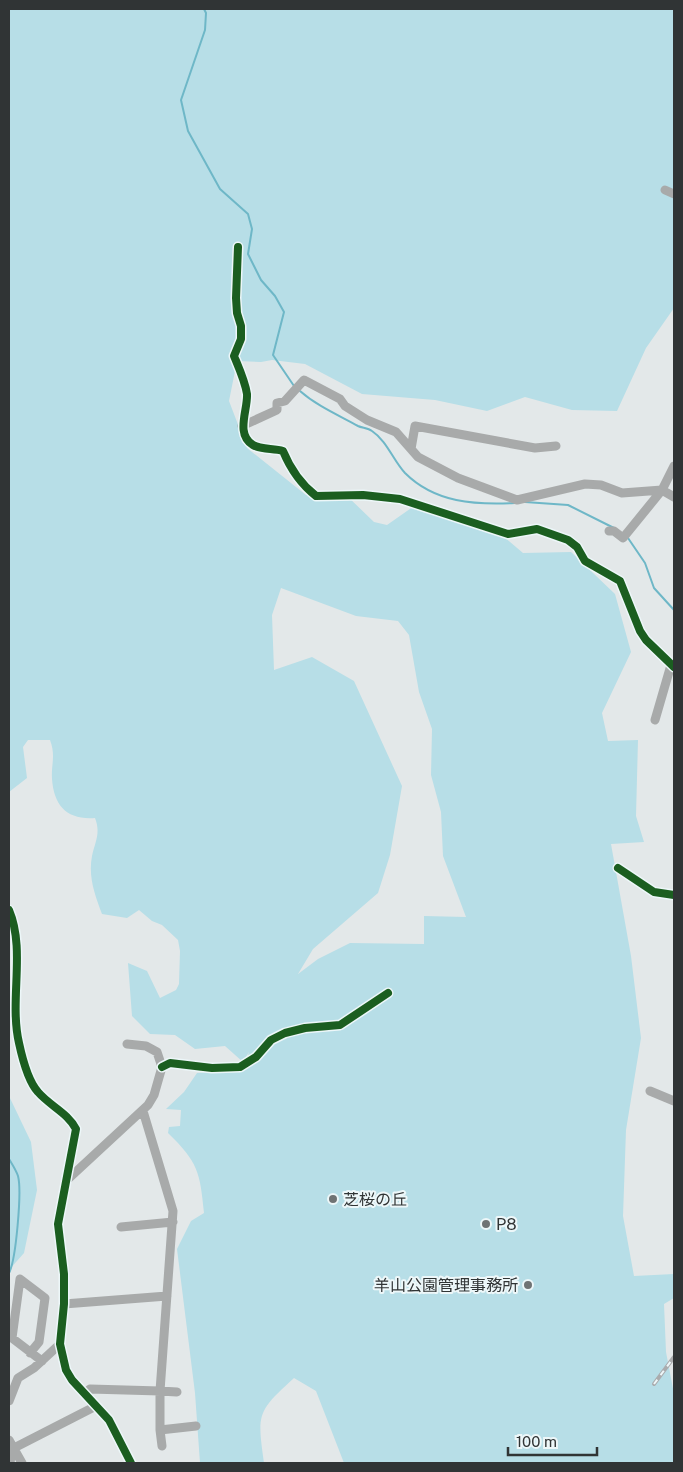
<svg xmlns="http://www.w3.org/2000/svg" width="683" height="1472" viewBox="0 0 683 1472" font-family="'Public Sans','Noto Sans JP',sans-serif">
<rect width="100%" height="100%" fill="#e3e8e9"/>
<path fill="#b7dee7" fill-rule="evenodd" d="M9 9H674V308L646 348 617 411 572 410 525 397 487 411 435 400 362 394 305 364 272 360 261 362 237 361 229 401 247 448 306 495 345 494 374 522 387 525 417 504 503 536 523 553 571 552 615 594 631 652 602 713 608 741 638 740 636 816 644 842 611 844 631 956 641 1038 626 1130 623 1216 634 1276 674 1274V1298L664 1304 666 1352 674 1394V1463H344L316 1391 294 1378C257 1412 257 1413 264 1463H200L195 1393 177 1249 191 1221 204 1213C200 1172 198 1162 168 1133L169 1127 180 1126 181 1110 166 1109 184 1092 197 1073 242 1069 243 1072 249 1052 243 1062 225 1046 195 1049 175 1035 150 1034 132 1016 128 963 147 971 160 998 176 990 179 984 180 951 178 940 162 925 152 921 139 910 127 918 102 914C95 895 88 877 92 856 95 842 101 833 95 818 67 820 54 806 52 779 51 764 56 756 50 740H28L23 747 27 778 9 792ZM281 588 356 616 398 621 409 635 419 692 432 729 431 775 441 812 443 856 466 917 424 916V944L350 943 318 959 298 974 313 949 378 893 390 855 402 786 354 681 312 657 274 670 272 615Z
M9 1096 31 1142 37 1190 24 1253 9 1270Z"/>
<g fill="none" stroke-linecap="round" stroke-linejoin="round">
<path stroke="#6eb7c7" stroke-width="2" d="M204 9 206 13 205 30 181 100 188 131 220 189 248 214 252 229 248 254 261 280 275 296 284 312 273 355 294 386
M300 391C317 406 338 415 358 426 362 428 368 428 372 431 387 441 393 460 405 473 435 503 475 505 515 503
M525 502 568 505 614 528
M628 538 645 563 654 588 674 610
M9 1159C12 1164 16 1170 18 1176 22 1191 16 1260 9 1273"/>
<path stroke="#a8aaaa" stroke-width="9" d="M665 190 674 194
M238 247 236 298 237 313 241 326V339L234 356C239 368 245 381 247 394 248 410 235 434 253 445 261 450 274 448 283 451 290 468 302 485 316 496L363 495 400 499 508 534 537 529 568 540 577 547 585 561 620 581 640 631 646 640 674 667
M242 426 277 410V403L285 401 304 380 340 399 345 406 367 420 396 432 418 457 458 478 517 500 585 484 601 485 622 493 662 490 674 497
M411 449 415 426 535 448 556 446
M609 531H614L623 538 662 490 674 466
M655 720 671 665
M618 868 654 892 674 895
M9 910C26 950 9 1000 19 1043 22 1057 28 1081 38 1092 50 1106 68 1113 76 1129L58 1224 64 1274V1304L60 1344 66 1370 72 1380 109 1420 131 1463
M162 1067 170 1063 212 1068 240 1067 256 1057 271 1040 285 1033 305 1028 340 1025 388 993
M650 1091 674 1101
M67 1180 148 1105 154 1095 162 1067 157 1052 146 1046 127 1044
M121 1227 173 1222
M64 1304 167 1296
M30 1353 39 1342 45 1298 20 1279 12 1338 42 1361
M84 1394 90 1389 160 1391 173 1211 143 1111
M9 1401 18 1378 34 1368 60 1344
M160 1430 196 1426
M9 1440 22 1463
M162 1446 160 1430V1391L177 1392
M12 1449 96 1406
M10 1463 12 1449"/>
<g stroke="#aaacae" stroke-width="4">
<path id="rail" d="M654 1384 674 1357"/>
</g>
<use href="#rail" stroke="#edf7f9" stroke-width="2" stroke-dasharray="5.5" stroke-linecap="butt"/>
<g stroke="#edf7f9" stroke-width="11">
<path id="cycleway" d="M238 247 236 298 237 313 241 326V339L234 356C239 368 245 381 247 394 248 410 235 434 253 445 261 450 274 448 283 451 290 468 302 485 316 496L363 495 400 499 508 534 537 529 568 540 577 547 585 561 620 581 640 631 646 640 674 667
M618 868 654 892 674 895
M9 910C26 950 9 1000 19 1043 22 1057 28 1081 38 1092 50 1106 68 1113 76 1129L58 1224 64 1274V1304L60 1344 66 1370 72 1380 109 1420 131 1463
M162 1067 170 1063 212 1068 240 1067 256 1057 271 1040 285 1033 305 1028 340 1025 388 993"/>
</g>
<use href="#cycleway" stroke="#1b5e20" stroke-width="8"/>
</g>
<g fill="#6f7374" stroke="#edf7f9" stroke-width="2">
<circle cx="333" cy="1199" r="5"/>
<circle cx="486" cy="1224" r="5"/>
<circle cx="528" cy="1285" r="5"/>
</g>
<g text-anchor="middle" stroke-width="4" stroke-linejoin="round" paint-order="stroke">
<g font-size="16" fill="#303435" stroke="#edf7f9" text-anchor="start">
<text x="343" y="1205">芝桜の丘</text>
<text x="496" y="1230">P8</text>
<text x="518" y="1291" text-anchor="end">羊山公園管理事務所</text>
</g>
</g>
<rect width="683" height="1472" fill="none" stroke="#303435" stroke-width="20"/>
<path d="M508 1447v8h89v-8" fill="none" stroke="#303435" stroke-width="2.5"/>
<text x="516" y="1447" font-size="15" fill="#303435" stroke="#edf7f9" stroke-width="4" paint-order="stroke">100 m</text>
</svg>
